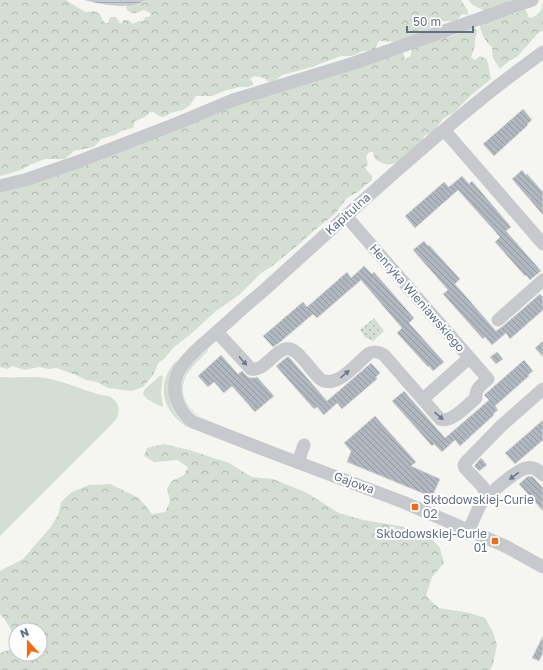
<svg xmlns="http://www.w3.org/2000/svg" width="543" height="670" viewBox="0 0 543 670" font-family="'Golos Text',sans-serif">
<defs>
<pattern id="forest-crowns" width="20" height="18" patternUnits="userSpaceOnUse"><rect width="20" height="18" fill="#d4ded2"/><path d="M2 6a3 3 0 1 1 6 0M12 15a3 3 0 1 1 6 0" fill="none" stroke="#afb8b0"/></pattern>
<pattern id="park-dots" width="8" height="8" patternUnits="userSpaceOnUse"><rect width="8" height="8" fill="#d4ded2"/><path d="M2 2h.1M6 6h.1" fill="none" stroke="#afb8b0" stroke-width="1.8" stroke-linecap="round"/></pattern>
<pattern id="water-rules" width="6" height="5" patternUnits="userSpaceOnUse"><rect width="6" height="5" fill="#c4ccd2"/><path d="M0 2.5h6" fill="none" stroke="#a3aab0"/></pattern>
<pattern id="building-back-hatch" width="6" height="6" patternUnits="userSpaceOnUse"><rect width="6" height="6" fill="#b1b7be"/><path d="M-1 5l2 2M0 0l6 6M5-1l2 2" fill="none" stroke="#9399a0"/></pattern>
</defs>
<rect width="100%" height="100%" fill="#f5f6f1"/>
<path fill="#d4ded2" d="M208 349V351C201 358 193 365 187 374 184 379 182 386 183 392 185 415 213 422 231 430V432C208 421 167 408 185 375 190 365 200 357 208 349Z
M176 361 178 362C164 383 165 411 188 426L187 427C162 411 155 384 176 361Z
M161 375 163 376 161 394 163 406 162 407 147 399 143 394 145 389Z
M0 377C12 378 25 377 37 377 60 379 79 389 101 395 105 396 109 395 112 398 121 405 120 415 114 422L0 536Z"/>
<path fill="url(#forest-crowns)" fill-rule="evenodd" d="M0 0H66L83 11 86 12 94 11 100 14 103 21 106 23H108L110 17H116L120 23 122 24 123 20H128L133 24 139 21H144L145 17H149L151 15 150 13 144 10C138 12 131 17 126 8L129 2 134 0H461L468 11V15L462 14C456 23 452 21 442 21L435 28 427 30 423 33 400 42 379 41 377 44 375 51H363L352 56H341L312 67 282 75 276 80 269 82 264 78 254 76 250 79 253 83V85L248 87H240L224 91 212 96H196L190 105 183 110 170 113 166 116 161 117 153 112H150L145 117 135 121 133 128 123 130 115 135 101 139 94 147 74 151 65 159H45L32 164 21 170 0 176Z
M468 0H510L512 1 485 11 473 5Z
M543 4V31L539 32 517 57 509 61 500 69 493 58 492 47C486 43 479 31 480 23L517 13 522 10H526L529 18C537 17 541 12 543 4Z
M468 26 476 29 477 33 475 38V46L471 57 475 60 480 56 487 59 491 79 469 97 455 112 444 118 433 132 424 136 423 140C415 146 402 162 392 164 389 165 383 164 380 162 375 160 374 157 373 152H369L366 157 368 164 365 168 372 176V180L359 191 347 198 334 215 316 229 297 246 271 267 260 274 239 295 216 311 192 333 173 348 165 358 159 362 153 375 143 387 131 391 108 388 97 382 86 380 76 375 56 368 49 369 39 367 25 370 12 366 8 369 0 367V188L213 112 397 53H403L405 59C411 58 412 53 412 47L430 43 434 39 438 37H449L458 34Z
M164 444 189 450 229 463 252 477 273 479 307 493 339 513 363 520 400 526 429 536 440 548 444 563 432 577 426 596 439 608 470 613 485 618 493 632 497 645 493 664 490 670H0V653L14 648C14 634 10 625 0 614V571L23 559 50 528 58 515 61 502 72 492 89 485 110 484 139 498 152 514 165 512 170 502 167 488 172 481 184 475 188 467 177 460 154 462 144 456 147 448ZM16 630H40V654H16Z"/>
<path fill="url(#park-dots)" d="M374 318 384 331 373 341 365 337 360 330Z"/>
<path fill="url(#water-rules)" d="M84 0H145C130 11 100 4 84 0Z"/>
<path fill="url(#building-back-hatch)" stroke="#d6d7d4" d="M523 109 532 120 527 124 528 125 494 156 483 144Z
M522 170 526 175 527 174 543 192V215L512 179Z
M462 176 469 184 472 181 511 227 506 231 541 271 530 280 526 275 525 276 495 242 500 237 458 190 415 228 405 216 444 182 449 187Z
M424 241 428 246 429 245 460 279 455 284 496 331 503 326 540 294 543 297V310L510 339 506 333 492 345 485 337 483 339 443 294 448 290 413 250Z
M364 266 372 274 374 272 414 318 409 323 444 362 433 371 429 366 428 367 397 333 402 328 361 280 317 318 313 314 279 343 273 347 263 336 303 302 307 307 347 272 351 278Z
M543 341V357L535 348Z
M497 352 503 359 496 364 490 357Z
M221 355 238 374 242 371 248 377 252 378 257 377 274 396 255 412 232 386 224 393 214 382 208 387 198 376Z
M287 357H289L327 401 371 363 380 373 376 377 377 379 342 409 337 403 324 415 317 407 314 409 276 366Z
M524 360 533 371 528 375 529 376 495 406 498 410 493 414 494 415 460 446 455 440 442 452 434 444 432 446 392 401 404 391 445 438 489 400 484 395Z
M375 416 416 462 411 466 440 479 432 497 347 462 351 451 344 443Z
M543 420V440L515 464 505 453Z
M481 458 487 465 479 471 474 466Z
M528 476 533 477 543 488V511L519 484Z
M543 636V653L539 661 532 658Z"/>
<g fill="none" stroke-linecap="round" stroke-linejoin="round">
<path stroke="#c7c9cd" stroke-width="13" d="M543 52C522 68 500 83 480 100 405 161 334 227 262 292 245 306 229 321 212 336 201 346 186 358 179 371 169 390 177 410 193 422L278 455 403 502 505 546 543 567
M444 130 543 244
M0 186 28 179 77 162 178 123 233 100 354 63 532 0
M498 320 543 280
M217 332 251 369C269 372 279 337 297 353 305 360 312 371 320 379 336 390 356 364 368 354 374 350 379 352 384 355L440 419C451 424 467 405 476 398 475 389 481 385 488 379L346 216
M423 399 469 358
M298 462 304 445
M486 497C495 490 517 469 527 468 534 466 539 471 543 475
M469 530 480 505 486 497 483 487 465 468 464 465 466 462 501 426 543 389"/>
</g>
<defs><path id="oneway-solid" d="M-6-.8H1V-3.2L6.5 0L1 3.2V.8H-6Z"/></defs>
<g fill="#6c798c">
<use href="#oneway-solid" transform="translate(243 361) rotate(48)"/>
<use href="#oneway-solid" transform="translate(345 374) rotate(-41)"/>
<use href="#oneway-solid" transform="translate(439 416) rotate(41)"/>
<use href="#oneway-solid" transform="translate(514 476) rotate(143)"/>
</g>
<g fill="#f16c15" stroke="#fff" stroke-width="1.5">
<rect x="411" y="503" width="8" height="8" rx="2"/>
<rect x="491" y="537" width="8" height="8" rx="2"/>
</g>
<g text-anchor="middle" stroke-width="4" stroke-linejoin="round" paint-order="stroke">
<g font-size="12" fill="#627085" stroke="#fff">
<text transform="translate(348 214) rotate(-42)" y="4">Kapitulna</text>
<text transform="translate(417 298) rotate(49)" y="4">Henryka Wieniawskiego</text>
<text transform="translate(354 483) rotate(20)" y="4">Gajowa</text>
</g>
<g font-size="12" fill="#627085" stroke="#fff" text-anchor="start">
<text x="423" y="504">Skłodowskiej-Curie<tspan x="423" dy="14">02</tspan></text>
<text x="487" y="538" text-anchor="end">Skłodowskiej-Curie<tspan x="487" dy="14">01</tspan></text>
</g>
</g>
<g transform="translate(28 642) rotate(339)"><circle r="19" fill="#ffffff" stroke="#c0c6ce"/>
<path d="M0-3L7 15L0 10L-7 15Z" fill="#f16c15"/>
<text y="-6" font-size="11" font-weight="bold" text-anchor="middle" fill="#627085">N</text>
</g>
<path d="M407 26v6h66v-6" fill="none" stroke="#627085" stroke-width="2"/>
<text x="413" y="26" font-size="12" fill="#627085" stroke="#ffffff" stroke-width="3" paint-order="stroke">50 m</text>
</svg>
